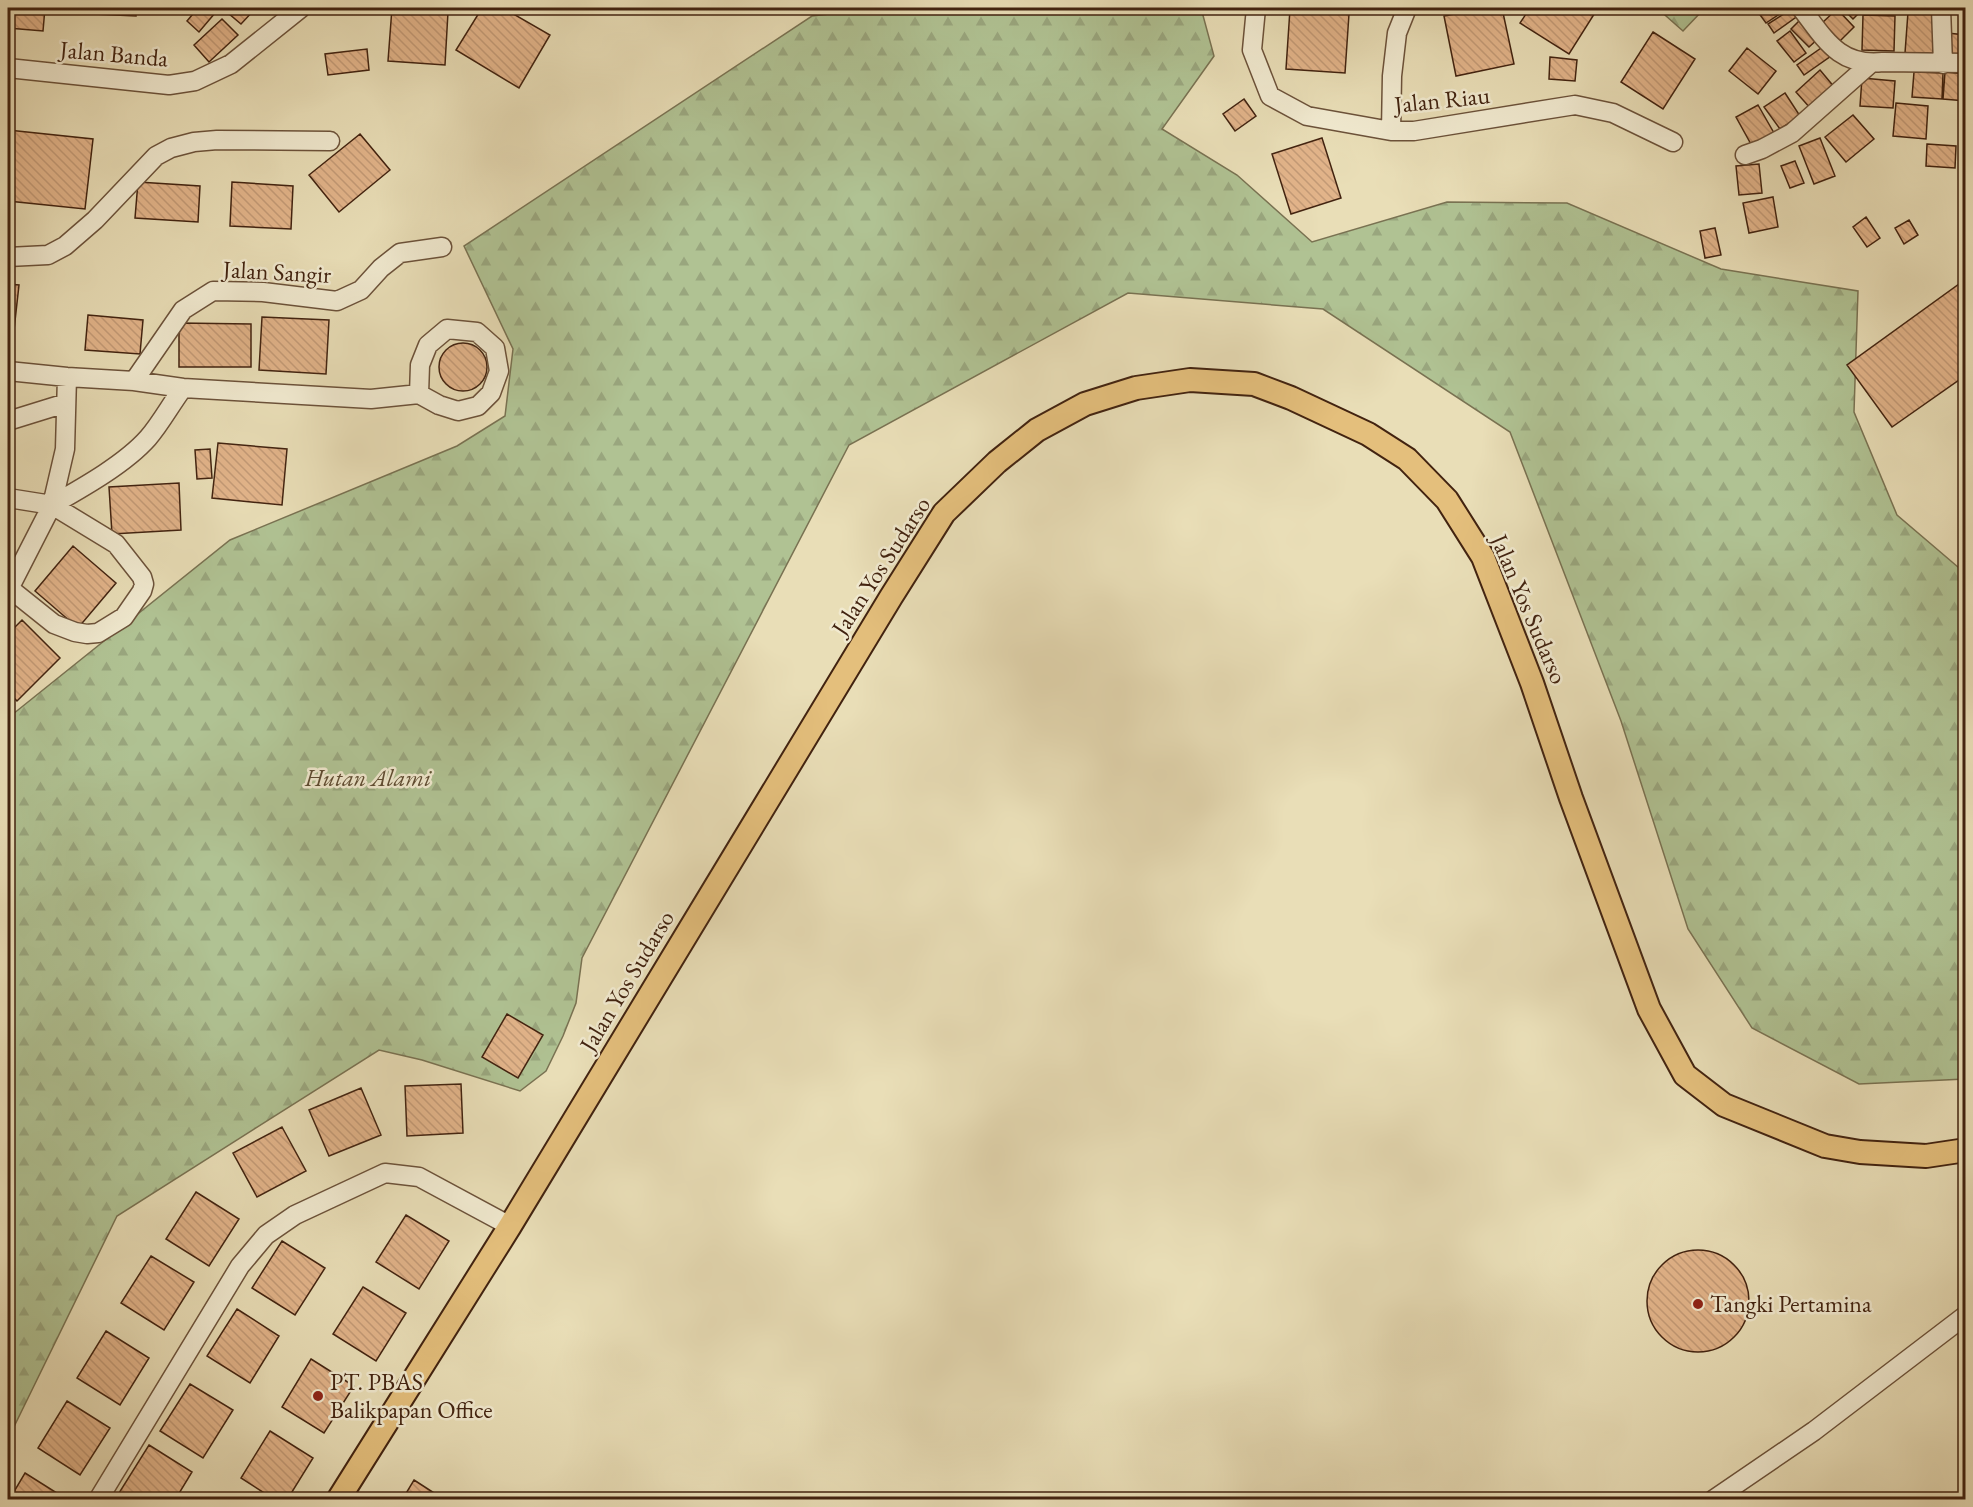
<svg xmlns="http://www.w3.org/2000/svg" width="1973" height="1507" viewBox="0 0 1973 1507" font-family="'EB Garamond',serif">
<defs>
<pattern id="forest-firs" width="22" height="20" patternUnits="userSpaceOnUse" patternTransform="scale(1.5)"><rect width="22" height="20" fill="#b0c293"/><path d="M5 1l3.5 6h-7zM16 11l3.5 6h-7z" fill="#99a67e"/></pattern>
<pattern id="building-back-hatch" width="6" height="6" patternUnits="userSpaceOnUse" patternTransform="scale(1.5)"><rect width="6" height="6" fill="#e2b48a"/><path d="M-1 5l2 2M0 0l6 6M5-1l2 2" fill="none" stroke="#c39a76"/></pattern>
</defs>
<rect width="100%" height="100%" fill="#e9deb7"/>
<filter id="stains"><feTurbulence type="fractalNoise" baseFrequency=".00333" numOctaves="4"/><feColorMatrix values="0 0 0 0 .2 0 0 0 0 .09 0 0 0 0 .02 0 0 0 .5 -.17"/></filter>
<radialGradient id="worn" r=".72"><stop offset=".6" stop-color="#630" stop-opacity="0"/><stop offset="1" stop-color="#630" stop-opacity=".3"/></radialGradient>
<path fill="url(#forest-firs)" stroke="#797252" stroke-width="1.5" d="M883 8H1201L1214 56 1162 129 1237 175 1312 242 1447 202 1567 203 1721 269 1858 291 1854 412 1897 515 1965 573V1079L1859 1084 1752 1028 1688 929 1621 721 1510 432 1323 309 1128 293 849 445 582 958 576 1003 563 1036 546 1071 520 1091 422 1060 379 1050 117 1216 8 1439V718L230 540 457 446 505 416 513 349 464 246 812 16Z
M1657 8H1699L1701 12 1683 31Z"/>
<path fill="url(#building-back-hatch)" stroke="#422310" stroke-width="1.5" d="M8 8H45L43 31 8 28Z
M73 8H136V16L72 13Z
M198 8H209L215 13 199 32 187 21Z
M222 8H256L241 24Z
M392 8 448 12 445 65 388 61Z
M482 8H503L550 35 519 88 456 50Z
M1486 8H1502L1514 64 1456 76 1444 16Z
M1530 8H1598L1569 54 1520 23Z
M1755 8H1772L1778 15 1766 23Z
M1793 8 1799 15 1774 33 1768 24Z
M1812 8H1825L1817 14Z
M1842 8H1864L1853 19Z
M1290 9 1349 14 1345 73 1286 69Z
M1837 9 1854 27 1839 42 1822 23Z
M1908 12 1939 14 1936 56 1905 53Z
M1863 15 1895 16 1894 51 1862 50Z
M1802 18 1821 36 1809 47 1791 29Z
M222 19 238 35 209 62 194 45Z
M1790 31 1806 53 1794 62 1777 41Z
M1653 32 1695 59 1663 109 1621 82Z
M1947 33 1966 35V57L1945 55Z
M1824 46 1831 56 1804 75 1797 65Z
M1747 48 1776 71 1758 94 1729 71Z
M367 49 369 70 328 75 325 54Z
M1550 57 1577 60 1575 81 1549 79Z
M1820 70 1835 88 1811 109 1796 92Z
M1914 72 1943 73 1942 99 1912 97Z
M1945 72 1966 74V101L1943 99Z
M1862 78 1895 81 1893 108 1860 106Z
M1785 93 1800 116 1780 129 1764 107Z
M1244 99 1256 116 1235 131 1223 114Z
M1896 103 1928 106 1926 139 1893 136Z
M1758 105 1774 133 1752 146 1736 117Z
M1853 115 1874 139 1846 162 1825 137Z
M8 130 93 139 85 209 8 201Z
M360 134 390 170 339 212 309 175Z
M1322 138 1341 198 1291 214 1272 154Z
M1820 138 1835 176 1814 184 1799 146Z
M1927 144 1956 146 1955 168 1926 166Z
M1795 161 1804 183 1790 188 1781 166Z
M1759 164 1762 193 1739 195 1736 166Z
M138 182 200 186 198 222 135 218Z
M232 182 293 186 291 229 230 226Z
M1773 197 1778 227 1749 233 1743 203Z
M1866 217 1880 238 1867 247 1853 227Z
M1909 220 1918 235 1904 244 1895 228Z
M1715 228 1721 255 1705 258 1700 231Z
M1966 279V375L1892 427 1847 365Z
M8 284 19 285 13 339H8Z
M88 315 143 320 140 354 85 350Z
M262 317 329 320 326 374 259 370Z
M179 323 251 324V367H179Z
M439 367a24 24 0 1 1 48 0a24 24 0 1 1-48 0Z
M218 443 287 449 282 505 212 498Z
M210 449 212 478 197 479 195 450Z
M179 483 181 530 112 534 109 487Z
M73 546 116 583 78 628 35 591Z
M22 620 60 658 17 701 8 692V634Z
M507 1014 543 1035 518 1078 482 1057Z
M461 1084 463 1133 407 1136 405 1086Z
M361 1088 381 1135 329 1156 309 1110Z
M282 1127 306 1171 257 1197 233 1153Z
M196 1192 239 1219 209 1266 166 1239Z
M406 1215 449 1241 419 1289 376 1262Z
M282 1241 325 1268 295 1315 252 1288Z
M1647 1301a51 51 0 1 1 102 0a51 51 0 1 1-102 0Z
M151 1256 194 1282 164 1330 121 1303Z
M363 1287 406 1313 376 1361 333 1334Z
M237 1309 279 1336 250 1383 207 1356Z
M106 1331 149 1358 120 1405 77 1378Z
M311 1359 354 1386 324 1433 282 1407Z
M190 1384 233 1410 203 1458 160 1431Z
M67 1401 110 1428 80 1475 38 1448Z
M270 1431 313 1458 287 1500H275L241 1478Z
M149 1445 192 1472 175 1500H130L119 1493Z
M25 1473 68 1500H9Z
M414 1480 445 1500H402Z"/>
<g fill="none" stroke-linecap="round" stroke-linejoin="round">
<g stroke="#6c523a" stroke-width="21">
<path id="minor" d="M1256 8 1252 50 1270 96 1307 116 1391 131H1414L1575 105 1613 113 1673 142
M1801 8C1825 39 1839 67 1883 62L1966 63
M1941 8 1943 64
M8 68 169 85 195 81 231 64 301 8
M1391 131 1392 76 1397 33 1407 8
M1745 155 1762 149 1792 133 1870 64
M8 257 48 255 65 246 95 220 156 156 171 148 194 142 217 140 330 141
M8 371 67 377 134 381 183 388 371 399 419 394 439 405 458 411 478 406 491 393 499 371 495 348 477 332 447 329 428 345 420 365 419 394
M134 381 183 310 213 291 263 292 337 301 361 290 381 268 400 253 442 247
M8 421 66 403
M8 498 52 505 116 544 142 577 144 584 142 591 124 617 98 633 87 634 75 632 54 624 9 588
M52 505C82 488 125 464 148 438 161 423 171 404 183 388
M8 591 52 505 65 449 67 377
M98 1500 240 1266 266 1235 295 1215 385 1173 419 1177 510 1226
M1713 1500 1814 1431 1966 1315"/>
</g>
<g stroke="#422310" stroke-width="26">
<path id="major" d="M338 1500 510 1226 891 597 944 513 997 462 1037 430 1085 404 1136 388 1190 380 1254 384 1291 398 1368 434 1407 459 1447 500 1483 557 1532 683 1571 798 1649 1009 1685 1075 1724 1105 1825 1146 1860 1152 1926 1156 1966 1150"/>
</g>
<use href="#minor" stroke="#f1ead0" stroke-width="18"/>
<use href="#major" stroke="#e4bf7c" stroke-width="22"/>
</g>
<g fill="#8f2418" stroke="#f1ead0" stroke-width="2">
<circle cx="1698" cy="1304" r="6"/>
<circle cx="318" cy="1396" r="6"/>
</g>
<g text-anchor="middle" stroke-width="5" stroke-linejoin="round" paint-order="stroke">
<g font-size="24" fill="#422310" stroke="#f1ead0">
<text transform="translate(114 54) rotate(5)" y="8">Jalan Banda</text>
<text transform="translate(1442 100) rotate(-6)" y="8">Jalan Riau</text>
<text transform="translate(277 272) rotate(3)" y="8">Jalan Sangir</text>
<text transform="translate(881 566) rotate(-57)" y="8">Jalan Yos Sudarso</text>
<text transform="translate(1529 609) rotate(67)" y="8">Jalan Yos Sudarso</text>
<text transform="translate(627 981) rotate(-59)" y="8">Jalan Yos Sudarso</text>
</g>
<g font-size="24" font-style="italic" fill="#5e4b31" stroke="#f1ead0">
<text x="368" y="786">Hutan Alami</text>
</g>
<g font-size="24" fill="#422310" stroke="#f1ead0" text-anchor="start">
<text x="1710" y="1312">Tangki Pertamina</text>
<text x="330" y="1390">PT. PBAS<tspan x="330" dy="28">Balikpapan Office</tspan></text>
</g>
</g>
<rect width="1973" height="1507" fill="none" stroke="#e9deb7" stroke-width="30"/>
<rect x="9" y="9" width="1955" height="1489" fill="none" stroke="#422310" stroke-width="3"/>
<rect x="15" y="15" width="1943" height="1477" fill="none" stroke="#422310" stroke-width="1.5"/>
<rect width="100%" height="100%" filter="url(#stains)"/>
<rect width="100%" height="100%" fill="url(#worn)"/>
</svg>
